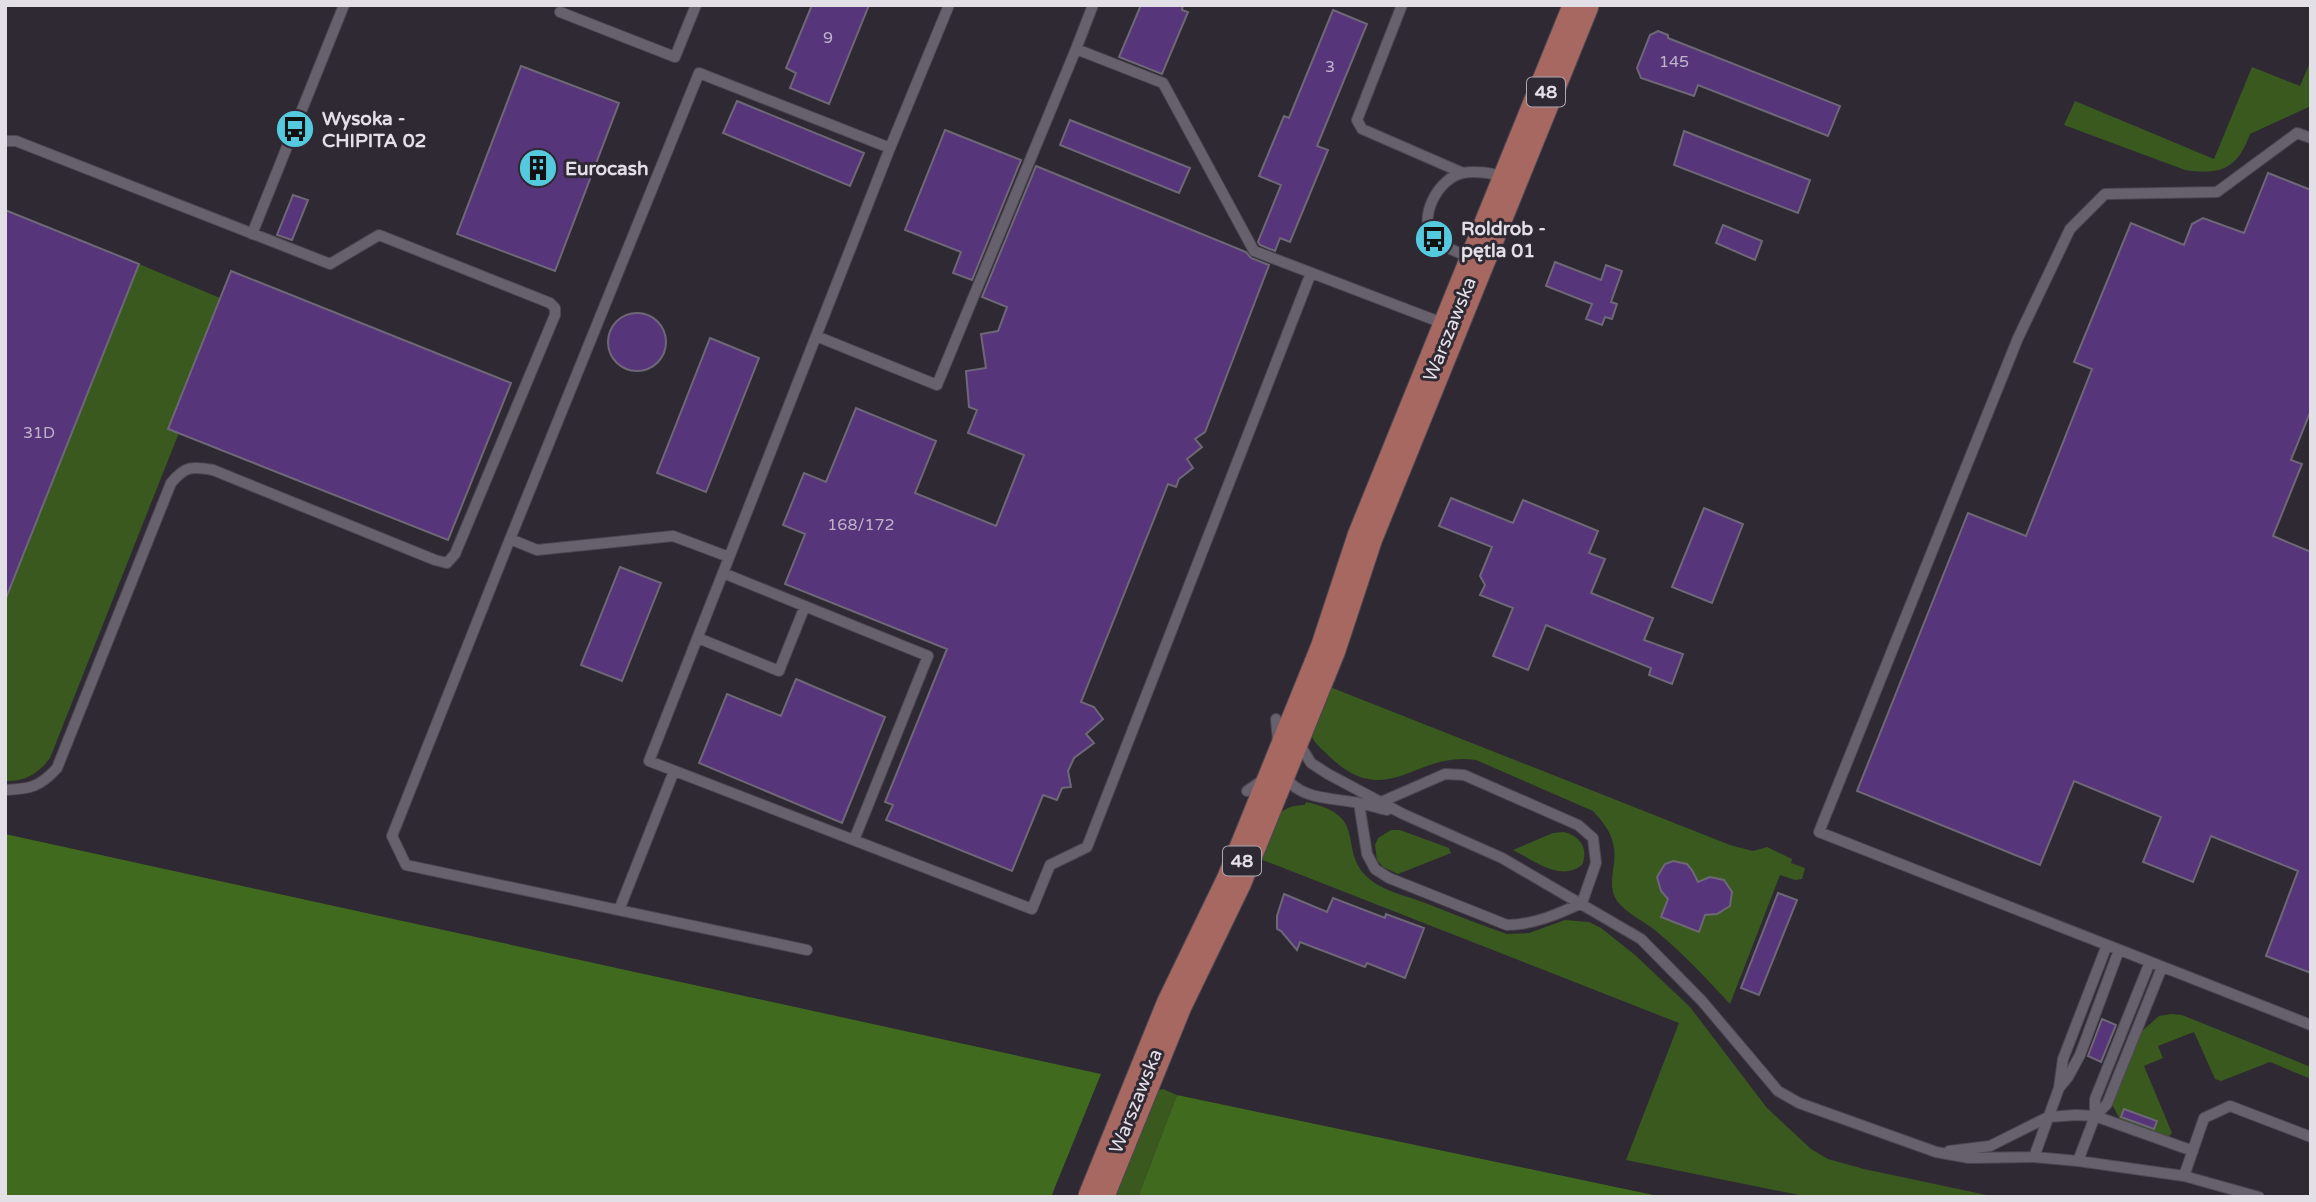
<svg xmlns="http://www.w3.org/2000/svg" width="2316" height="1202" viewBox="0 0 2316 1202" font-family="'Varela Round',sans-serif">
<rect width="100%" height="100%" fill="#2f2934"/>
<path fill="#39591f" d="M2311 60V106L2250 134C2237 169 2222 175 2185 170L2064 125 2075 101 2214 159 2252 67 2300 86Z
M139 264 220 298 228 309 50 758C39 773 25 782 5 781V600Z
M1325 685 1730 845 1753 851 1767 847 1792 859 1791 863 1805 868 1802 879 1795 880 1780 875 1730 1004C1707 979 1683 953 1656 931 1644 921 1627 914 1617 901 1606 884 1617 866 1614 848 1612 833 1603 822 1593 811L1476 760C1416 750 1388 812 1330 757 1324 751 1315 744 1312 737 1308 726 1321 697 1325 685Z
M1306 802C1369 815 1338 847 1366 876 1380 890 1403 895 1420 901 1449 912 1478 924 1507 934L1529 933 1565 920 1589 922 1601 928 1635 955 1690 1007 1767 1108 1811 1149 1828 1159 1864 1169 1996 1197H1809L1626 1160 1679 1023 1255 857C1266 833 1273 804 1305 805Z
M1391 830H1400L1449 848 1451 853 1398 874 1383 867 1377 860 1375 845 1378 838Z
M1564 832C1580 836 1589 848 1582 865 1560 882 1535 861 1513 850L1553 833Z
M2171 1014 2182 1015 2311 1067V1079L2270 1062 2221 1081 2215 1079 2194 1032 2158 1046 2163 1058 2144 1066 2172 1133 2169 1136 2164 1137 2120 1120 2112 1104 2142 1031 2159 1016Z
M1163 1089 1177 1095 1138 1197H1112L1153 1092Z"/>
<path fill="#406a1d" d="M5 834 1101 1074 1051 1197H5Z
M1177 1095 1663 1197H1138Z"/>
<path fill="#56357b" stroke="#6e6876" stroke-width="2" d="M812 5H869L829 104 790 88 796 73 786 68Z
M1141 5H1183L1182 10 1188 12 1162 74 1119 57Z
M1333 10 1367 24 1317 146 1328 150 1290 242 1280 238 1275 251 1260 245 1258 242 1281 185 1259 176 1284 116 1289 118Z
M1658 31 1668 35V38L1840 106 1828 136 1698 85 1694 96 1641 78 1637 68 1650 35Z
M521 66 619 103 555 271 457 234Z
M737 101 864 153 850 186 723 133Z
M1070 120 1190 168 1179 193 1060 145Z
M945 130 1021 160 972 280 953 273 961 252 905 230Z
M1684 131 1810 180 1798 213 1674 165Z
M1036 166 1246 252 1251 258 1269 265 1205 432 1195 439 1202 447 1187 459 1193 468 1179 479 1176 487 1168 484 1081 702 1094 707 1103 719 1086 734 1094 743 1074 758 1068 771 1071 787 1062 788 1057 800 1043 795 1012 871 886 820 893 805 885 802 947 649 785 584 805 534 783 525 804 473 826 482 856 408 936 441 915 493 996 526 1024 455 968 433 977 410 969 407 966 371 986 368 981 334 998 331 1007 307 982 297Z
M2268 173 2311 190V410L2291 460 2302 464 2273 536 2311 552V973L2266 956 2298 871 2211 836 2193 882 2143 862 2161 817 2074 781 2040 865 1857 791 1968 513 2026 536 2092 369 2074 362 2131 223 2184 245 2192 224 2203 218 2244 233Z
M293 195 308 200 292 240 277 235Z
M5 210 139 264 6 598H5Z
M1723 225 1762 241 1755 260 1716 243Z
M1555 262 1601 280 1606 265 1622 271 1611 302 1617 304 1612 319 1605 317 1602 325 1586 319 1592 304 1546 286Z
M231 271 511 383 448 540 168 429Z
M608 342a29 29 0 1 1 58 0a29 29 0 1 1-58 0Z
M710 338 759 358 706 492 657 473Z
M1451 498 1513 523 1523 500 1598 531 1589 553 1605 559 1591 593 1653 618 1644 640 1683 654 1672 684 1649 675 1651 668 1546 625 1528 670 1493 656 1513 608 1480 595 1485 585 1480 576 1492 547 1439 526Z
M1704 508 1743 524 1712 603 1672 587Z
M620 567 661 583 622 681 581 665Z
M796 679 885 717 842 823 699 763 727 694 781 716Z
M1673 861 1687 864 1692 870 1698 882 1710 877 1724 880 1732 892 1730 906 1717 914 1705 915 1699 932 1661 917 1668 899 1661 891 1657 877 1665 864Z
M1778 893 1797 900 1759 995 1741 988Z
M1284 894 1327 912 1333 898 1385 918 1386 914 1424 928 1405 978 1367 963 1365 967 1300 942 1297 950 1281 931 1277 929V916Z
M2102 1019 2116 1025 2101 1062 2088 1056Z
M2124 1109 2157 1121 2154 1129 2121 1117Z"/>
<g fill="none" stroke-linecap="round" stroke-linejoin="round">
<g stroke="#4c4751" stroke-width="12">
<path id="service" d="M949 5 890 148 649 761 1032 909 1050 865 1087 847 1311 273
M1093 5 1076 49 1163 83 1254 251 1445 324
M1402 5 1357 120 1362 129 1463 173
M560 12 675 57 696 5
M2311 138 2297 133 2217 192 2105 194 2070 229 2018 338 1819 832 2311 1025
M5 141H16L330 264 379 235 550 303 555 308V315L455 554 447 563 435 560 213 470C192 466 185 466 171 483L57 768C40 787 30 789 5 790
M252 234 344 5
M1474 259C1461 253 1443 248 1434 238 1416 219 1439 177 1463 173 1477 170 1493 174 1507 177
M816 336 937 385 1076 49
M510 539 537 550 673 536 729 557
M723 573 928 656 854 840
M698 638 779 671 805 606
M1276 719 1278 741
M1300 741V745L1311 763 1328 774 1403 814 1502 858 1641 939 1702 1001 1778 1091 1799 1103 1936 1152 1969 1158 2034 1157 2078 1161 2184 1176 2259 1197
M1284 774C1297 800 1334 798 1359 803 1369 805 1378 808 1387 810
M1247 791 1264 779
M1359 803 1367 854 1375 869 1389 878 1507 925C1533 925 1558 914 1582 903L1596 863 1593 838 1578 825 1464 775 1445 774 1381 802
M619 910 674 771
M807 950 406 865 392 836 510 539 699 73 890 148
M2059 1088 2063 1059 2107 945
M2095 1116 2107 1104 2162 967
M1949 1151 1990 1146 2048 1117 2076 1115 2095 1116 2193 1151
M2034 1157 2059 1088 2068 1077 2080 1055 2119 950
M2078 1161 2095 1116V1099L2150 962
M2184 1176 2204 1118 2230 1106 2311 1137"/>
</g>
<g stroke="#4c4751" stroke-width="37">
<path id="primary" d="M1096 1197 1174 1005 1234 881 1328 649 1365 537 1581 5"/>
</g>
<use href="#service" stroke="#67616e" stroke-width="10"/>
<use href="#primary" stroke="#a76861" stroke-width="35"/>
</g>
<defs>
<g id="bus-disc" transform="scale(2.0125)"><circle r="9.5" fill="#55cadf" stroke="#2f2934"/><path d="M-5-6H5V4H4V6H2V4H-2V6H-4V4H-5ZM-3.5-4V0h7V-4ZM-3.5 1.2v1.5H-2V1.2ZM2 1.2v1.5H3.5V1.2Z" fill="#111"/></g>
<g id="building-disc" transform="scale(2.0125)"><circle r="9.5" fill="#55cadf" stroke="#2f2934"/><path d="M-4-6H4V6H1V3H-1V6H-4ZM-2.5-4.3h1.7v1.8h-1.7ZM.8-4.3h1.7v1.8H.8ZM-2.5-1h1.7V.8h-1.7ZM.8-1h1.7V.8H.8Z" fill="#111"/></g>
</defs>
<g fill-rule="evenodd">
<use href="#bus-disc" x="295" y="129"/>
<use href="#building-disc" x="538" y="168"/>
<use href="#bus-disc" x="1434" y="239"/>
</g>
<g text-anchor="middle" stroke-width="6" stroke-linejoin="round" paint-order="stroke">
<g font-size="16" fill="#c0b4cc">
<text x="828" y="43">9</text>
<text x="1674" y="67">145</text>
<text x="1330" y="72">3</text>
<text x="39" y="438">31D</text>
<text x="861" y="530">168/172</text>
</g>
<g fill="#2f2934" stroke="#ada8b1" stroke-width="2">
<rect x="1527" y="77.5" width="38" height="29" rx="5"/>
<rect x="1223" y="846.5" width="38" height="29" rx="5"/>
</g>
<g font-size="18" font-weight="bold" fill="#e3dfe7">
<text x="1546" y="98">48</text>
<text x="1242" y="867">48</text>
</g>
<g font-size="19" font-weight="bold" fill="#e3dfe7" stroke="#2f2934" text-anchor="start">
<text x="322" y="125">Wysoka -<tspan x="322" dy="22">CHIPITA 02</tspan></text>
<text x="565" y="175">Eurocash</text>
<text x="1461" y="235">Roldrob -<tspan x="1461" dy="22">pętla 01</tspan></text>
</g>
<g font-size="19" fill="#e3dfe7" stroke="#2f2934">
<text transform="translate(1449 329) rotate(-68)" y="7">Warszawska</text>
<text transform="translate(1135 1101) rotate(-68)" y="7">Warszawska</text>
</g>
</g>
<rect width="2316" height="1202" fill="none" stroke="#e3dfe7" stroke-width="14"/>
</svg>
